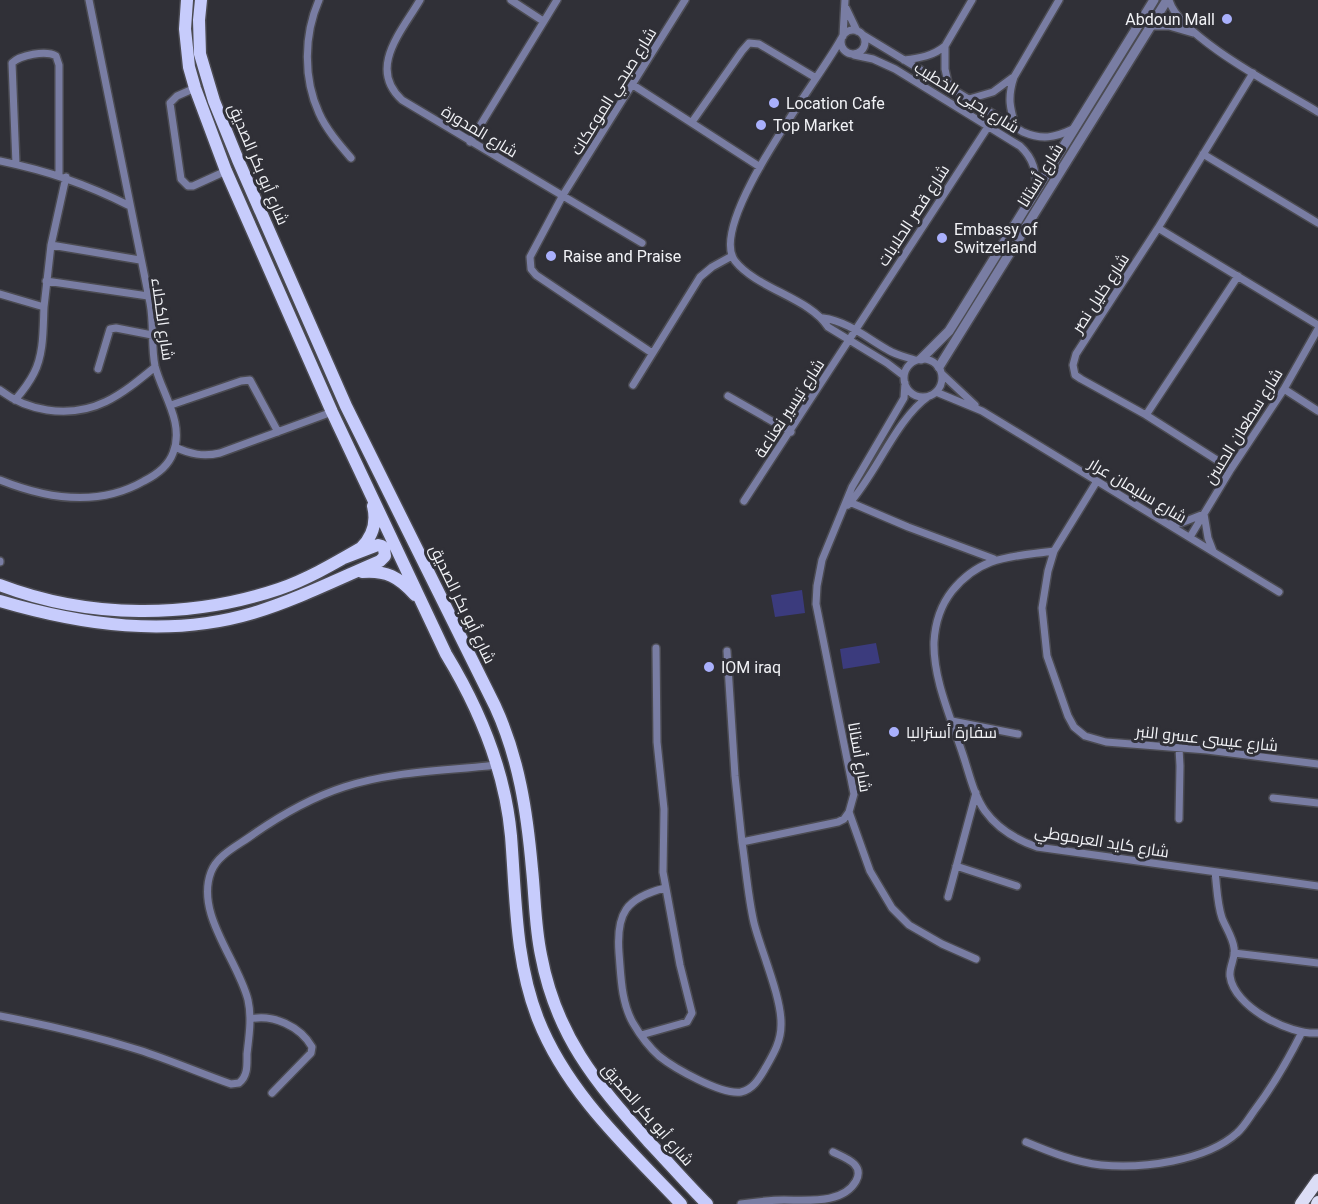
<svg xmlns="http://www.w3.org/2000/svg" width="1318" height="1204" viewBox="0 0 1318 1204" font-family="Roboto,Cairo,sans-serif">
<rect width="100%" height="100%" fill="#303037"/>
<path fill="#3b3b7d" d="M802 590 805 613 775 617 771 595Z
M876 643 880 663 843 669 840 649Z"/>
<g fill="none" stroke-linecap="round" stroke-linejoin="round">
<g stroke="#4b4b52" stroke-width="10">
<path id="minor" d="M319 0C304 34 303 78 319 113 326 129 339 144 351 158
M420 0C402 31 367 68 402 100L642 243
M511 0 543 21
M1169 0C1179 37 1284 91 1318 112
M846 8 857 31
M1151 26H1169L1193 33
M841 42a12 12 0 1 1 24 0a12 12 0 1 1-24 0Z
M863 35 1023 132C1042 140 1054 138 1073 129
M843 36 845 0
M841 39C821 77 706 223 735 261 757 289 810 298 828 327L887 363 904 376
M945 46V69L949 87
M854 55 873 59 895 69 1020 146C1034 159 1036 171 1036 190
M904 60C920 58 933 56 945 46L972 0
M633 85 760 167
M195 88 177 96 170 103 181 179 188 186H193L226 171
M969 99 993 92 1012 78
M692 122 742 51 749 43 759 44 816 78
M1016 129C1010 108 1007 98 1014 77L1059 0
M470 142 557 0
M1203 154 1318 223
M0 161C48 171 86 184 130 206
M16 164 12 63C20 55 46 50 56 56L59 65V175
M1158 228 1318 325
M51 245 140 260
M46 281 148 296
M0 294 44 307C43 328 44 354 34 373 29 383 22 392 15 400
M44 307 51 245 66 177
M823 318C847 321 867 338 888 350 896 355 906 357 915 360
M652 353 536 275 531 269 530 257 563 195 685 0
M904 378a19 19 0 1 1 38 0a19 19 0 1 1-38 0Z
M98 369 110 329 116 328 152 335
M942 374 975 405
M905 383 904 398 852 487 822 560 817 586 816 604 854 794 849 812 870 871 892 908 909 925 942 944 976 959
M633 385 700 277 712 267 732 256
M1284 389 1318 411
M0 390C14 401 29 407 47 410 94 417 121 395 155 367
M936 392 982 411 1279 592
M728 396 791 432
M171 405 241 381 250 380 278 432
M1146 415 1238 276
M175 447C190 454 203 457 220 453L332 412
M1231 469 1146 415 1081 379 1075 375 1073 365 1076 354 1158 228 1253 73
M0 480C47 499 99 507 144 481 156 475 168 467 173 453 185 423 162 394 155 366 151 346 154 324 150 303 129 202 110 101 89 0
M1097 481 1054 551 1048 571 1042 608 1047 656 1068 716 1074 727 1085 736 1106 742 1207 750 1318 764
M744 501 995 116
M847 501 908 527 994 559
M848 505C877 473 896 419 929 396
M1168 524 1181 523 1204 514 1208 538 1213 551
M1190 537 1231 469 1284 389 1318 329
M1054 551C1012 557 981 555 952 591 941 605 935 624 934 642 933 679 951 718 962 752 969 772 973 794 985 811 998 829 1017 840 1037 847L1318 886
M0 561V562
M727 651 735 776 742 842 838 822 844 819 849 812
M952 721 1018 734
M1179 748 1180 766 1179 819
M1273 798 1318 803
M956 866 1017 886
M1215 872C1217 887 1217 903 1222 918 1226 928 1233 938 1234 948 1236 958 1229 966 1230 976 1234 1007 1289 1035 1318 1033
M665 888C626 898 616 913 619 953 621 976 621 1002 633 1023 640 1035 649 1047 659 1056 674 1068 721 1095 741 1092 754 1089 760 1077 766 1067 774 1053 781 1041 781 1025 782 998 761 951 754 923 748 897 746 869 742 842
M948 897 976 793
M1234 953 1318 963
M0 1016C47 1025 94 1036 139 1050 170 1060 200 1073 231 1084L239 1083C248 1076 247 1065 247 1054 249 1036 252 1018 248 1000 238 960 195 914 211 872 217 856 235 847 248 838 276 818 310 798 344 787 393 771 446 771 496 765
M250 1019C273 1014 300 1026 312 1047L311 1053 272 1093
M641 1035 687 1022 692 1013 680 965 663 872 664 809 657 742 656 648
M1026 1142C1050 1152 1075 1162 1101 1165 1142 1169 1206 1161 1237 1133 1244 1127 1249 1118 1254 1111 1273 1086 1288 1060 1302 1032
M741 1204C755 1202 770 1200 784 1200 809 1200 843 1204 856 1181 865 1164 845 1158 833 1152"/>
</g>
<g stroke="#4b4b52" stroke-width="12">
<path id="tertiary" d="M921 359 949 331 961 312 1154 0
M939 367 1167 0"/>
</g>
<g stroke="#4b4b52" stroke-width="15">
<path id="primary" d="M187 0 185 29 189 67 195 88 226 171 332 412 446 654C480 710 505 770 511 836 516 898 515 960 538 1019 567 1093 628 1148 681 1204
M201 0 199 20 200 54 214 101 238 160 346 406 495 706C519 758 527 812 532 869 535 897 535 927 541 955 556 1035 595 1082 648 1141 668 1162 687 1184 707 1204
M362 572C386 570 399 577 415 595
M0 585C89 619 190 619 279 589 308 579 335 563 361 548 373 536 377 522 373 506
M0 601C82 625 169 638 253 613 296 600 338 579 380 561L385 556 384 549 382 546 378 545 344 558"/>
</g>
<g stroke="#4b4b52" stroke-width="15">
<path id="trunk" d="M1301 1204 1318 1180
M1317 1204 1318 1202"/>
</g>
<use href="#minor" stroke="#797da3" stroke-width="7"/>
<use href="#tertiary" stroke="#797da3" stroke-width="9"/>
<use href="#primary" stroke="#c7ccfc" stroke-width="12"/>
<use href="#trunk" stroke="#dcdef6" stroke-width="12"/>
</g>
<g fill="#a9b0fc" stroke="#303037" stroke-width="2">
<circle cx="1227" cy="19" r="6"/>
<circle cx="774" cy="103" r="6"/>
<circle cx="761" cy="125" r="6"/>
<circle cx="942" cy="238" r="6"/>
<circle cx="551" cy="256" r="6"/>
<circle cx="709" cy="667" r="6"/>
<circle cx="894" cy="732" r="6"/>
</g>
<g text-anchor="middle" stroke-width="6" stroke-linejoin="round" paint-order="stroke">
<g font-size="16" fill="#f1f2f6" stroke="#303037" text-anchor="start">
<text x="1215" y="25" text-anchor="end">Abdoun Mall</text>
<text x="786" y="109">Location Cafe</text>
<text x="773" y="131">Top Market</text>
<text x="954" y="235">Embassy of<tspan x="954" dy="18">Switzerland</tspan></text>
<text x="563" y="262">Raise and Praise</text>
<text x="721" y="673">IOM iraq</text>
<text x="906" y="738">سفارة أستراليا</text>
</g>
<g font-size="16" fill="#f1f2f6" stroke="#303037">
<text transform="translate(613 91) rotate(-58)" y="6">شارع صبحي الموعكات</text>
<text transform="translate(967 97) rotate(32)" y="6">شارع يحيى الخطيب</text>
<text transform="translate(480 131) rotate(31)" y="6">شارع المدورة</text>
<text transform="translate(259 164) rotate(67)" y="6">شارع أبو بكر الصديق</text>
<text transform="translate(1040 175) rotate(-58)" y="6">شارع أستانا</text>
<text transform="translate(913 215) rotate(-57)" y="6">شارع قصر الحلابات</text>
<text transform="translate(1100 293) rotate(-57)" y="6">شارع خليل نصر</text>
<text transform="translate(163 319) rotate(82)" y="6">شارع الكحلاء</text>
<text transform="translate(789 408) rotate(-57)" y="6">شارع تيسير نعناعة</text>
<text transform="translate(1243 426) rotate(-58)" y="6">شارع سطعان الحسن</text>
<text transform="translate(1138 490) rotate(31)" y="6">شارع سليمان عرار</text>
<text transform="translate(463 604) rotate(64)" y="6">شارع أبو بكر الصديق</text>
<text transform="translate(1207 738) rotate(6)" y="6">شارع عيسى عسرو النبر</text>
<text transform="translate(860 757) rotate(80)" y="6">شارع أستانا</text>
<text transform="translate(1102 841) rotate(9)" y="6">شارع كايد العرموطي</text>
<text transform="translate(648 1114) rotate(49)" y="6">شارع أبو بكر الصديق</text>
</g>
</g>
</svg>
